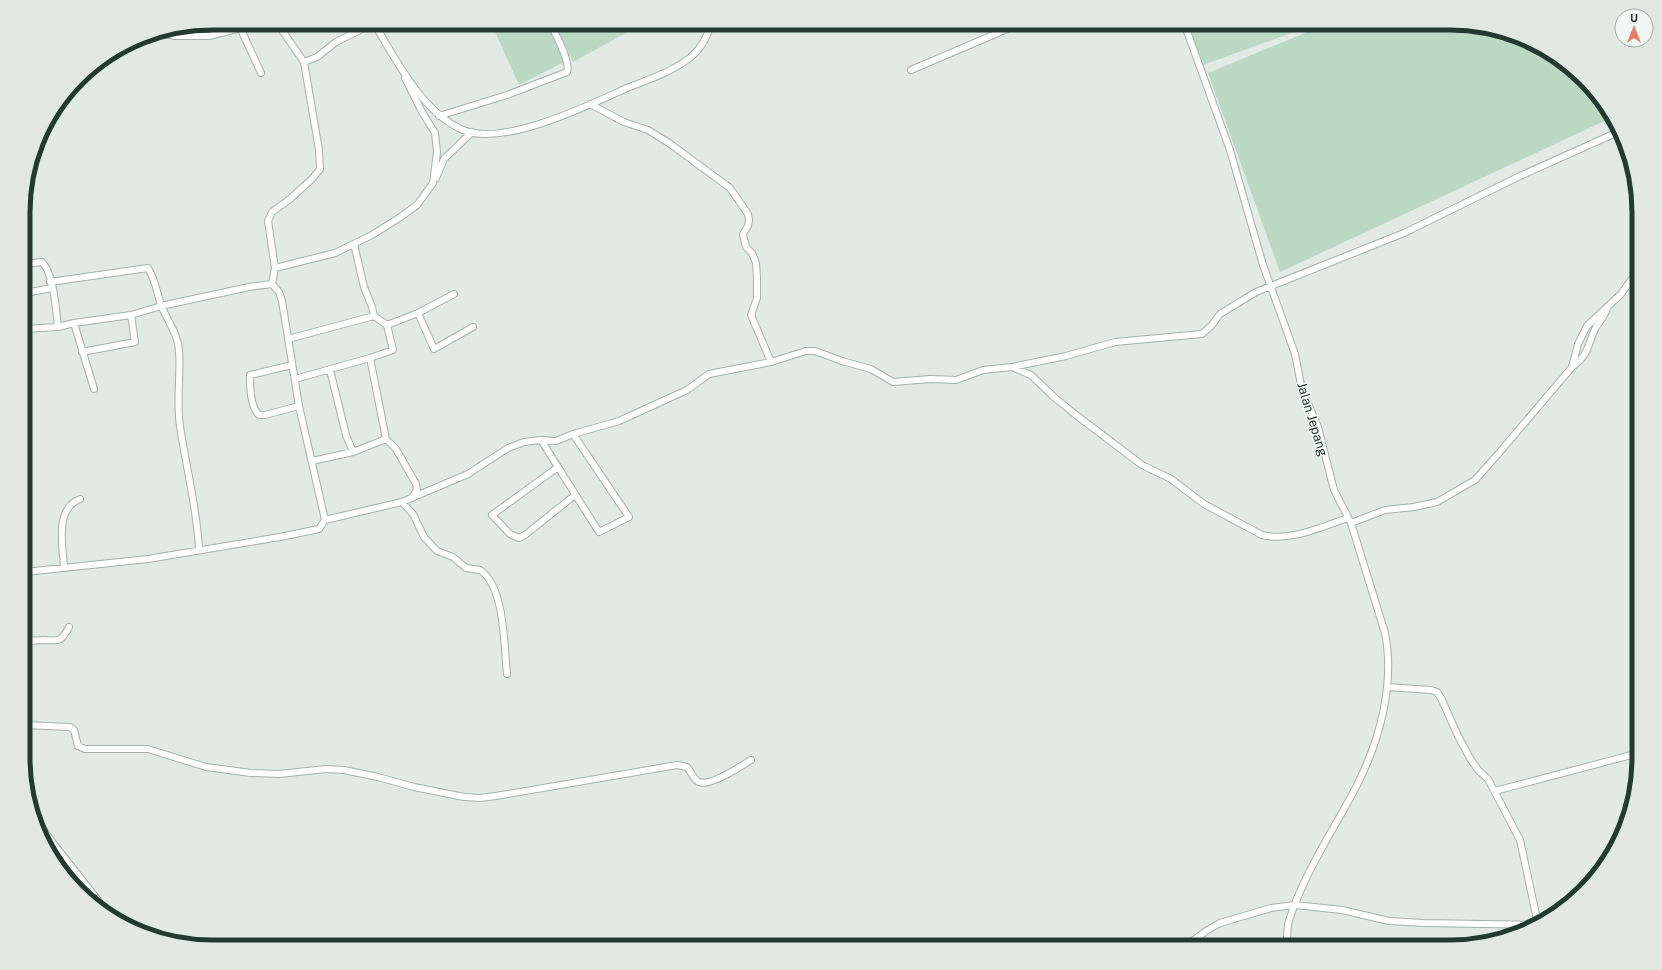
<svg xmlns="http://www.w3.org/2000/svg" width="1662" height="970" viewBox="0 0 1662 970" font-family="'Public Sans',sans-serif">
<rect width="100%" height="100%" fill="#e1eae5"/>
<path fill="#bbd9c2" d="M491 23H546L564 62 519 85Z
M554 23H644L573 62Z
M1186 23H1319L1203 65Z
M1329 23H1450L1499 30 1545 48 1583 78 1613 117 1280 272 1208 73Z"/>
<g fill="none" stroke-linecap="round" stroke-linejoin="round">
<path stroke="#8dc3cb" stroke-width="12" d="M47 842 92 898"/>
<g stroke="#a4b1ac" stroke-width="8">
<path id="minor" d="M238 23 261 73
M277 23 304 62 317 57 336 42 360 30 370 23
M374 23C395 59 423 113 463 130 504 147 589 105 627 88 649 79 673 72 692 56 702 47 708 36 711 23
M1184 23 1230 150 1263 265 1295 354 1302 390 1318 427 1334 490 1351 523 1385 633C1395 683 1380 739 1358 783 1339 821 1315 855 1299 894 1295 904 1290 915 1288 925 1287 932 1287 940 1287 947
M161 33 175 36H209L261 23
M911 70 1021 23
M590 104 624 122 648 130 669 143 730 188 748 214 749 220 748 226 743 234 744 239 746 247 752 253 756 263 757 278V298L751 315 771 362
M439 116 507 95 567 72C571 62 555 33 550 23
M436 178 444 159 472 132
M354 244 364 287 372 307 374 316
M25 264 42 262C54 274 56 310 58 327
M275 268 268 221 272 212 290 199 313 178 320 169 319 150 304 62
M50 282 148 268C155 279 157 292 161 305 167 320 178 334 179 350 181 375 176 401 180 426 186 467 197 508 199 549
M272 284 275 268 335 253 372 235 399 218 417 205 433 183 437 152 435 133 422 112 405 78
M25 293 52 288
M418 313 434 349 473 327
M74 323 94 389
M387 325 418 313 454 294
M25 329 58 327 74 323 131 315 161 306 249 287 272 284 279 292 282 301 299 406 325 520
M288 339 374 316 387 325 393 350 370 358 295 379
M82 352 135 342 131 315
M370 358 386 439 396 449 416 484 417 490 413 496
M292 365 250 375C250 387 250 406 259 415H265L299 406
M1012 367 1066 356 1115 342 1202 334 1212 325 1220 314 1256 292 1404 233 1520 176 1618 132
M1572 367C1590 354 1587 345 1596 327 1600 321 1605 316 1607 308
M330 370 346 435 353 452
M541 440 599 532 629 517 573 434
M312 461 353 452 386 439
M558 467 492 515 510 534 519 538 525 535 575 495
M402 502 413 514 424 537 437 551 453 557 466 568 480 570C505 586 504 647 507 674
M1351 523 1385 510 1414 507 1437 502 1475 480 1499 453 1572 367 1578 344 1587 326 1621 294 1639 269
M64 568C63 546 54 509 80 499
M25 572 148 559 280 537 319 529 325 520 402 502 468 474 508 448 524 442 541 440 556 441 573 434 619 421 687 390 709 374 771 362 806 351H815L842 361 871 369 893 382 930 379 956 380 983 370 1012 367 1031 375 1054 397 1076 415 1142 465 1171 479 1204 504 1262 535C1290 542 1321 527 1348 518
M25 641C31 641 38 640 44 640 60 641 61 642 69 627
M1387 687 1431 690 1437 692 1441 698 1458 736 1471 760 1479 771 1488 779 1520 840 1538 924
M25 725 70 727 74 730 78 746 85 749H148L206 767 251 773 279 774 326 769 344 770 378 777 414 787 464 797 480 798 496 796 677 765 687 767C691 772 694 780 699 782 710 787 741 766 751 760
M1495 791 1639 753
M41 826 53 843 49 847
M53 843 108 913
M1185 947 1206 931 1220 923 1271 908 1295 905 1342 910 1389 921 1423 923 1534 925"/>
</g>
<use href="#minor" stroke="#fff" stroke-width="6"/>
</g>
<g text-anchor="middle" stroke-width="3" stroke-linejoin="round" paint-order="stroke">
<g font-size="13" fill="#233932" stroke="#f1f7f4">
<text transform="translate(1313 419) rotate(73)" y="5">Jalan Jepang</text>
</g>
</g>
<path d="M0 0H1662V970H0ZM212 30H1450A182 182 0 0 1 1632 212V758A182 182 0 0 1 1450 940H212A182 182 0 0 1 30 758V212A182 182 0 0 1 212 30Z" fill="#e1e8e4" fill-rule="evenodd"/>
<path fill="none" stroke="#233932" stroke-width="5" d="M212 30H1450A182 182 0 0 1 1632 212V758A182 182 0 0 1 1450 940H212A182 182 0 0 1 30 758V212A182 182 0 0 1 212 30Z"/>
<g transform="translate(1634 28)"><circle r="19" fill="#f1f7f4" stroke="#9faba6"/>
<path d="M0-3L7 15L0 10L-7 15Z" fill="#e67f63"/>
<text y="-6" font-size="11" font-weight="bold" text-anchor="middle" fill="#233932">U</text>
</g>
</svg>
